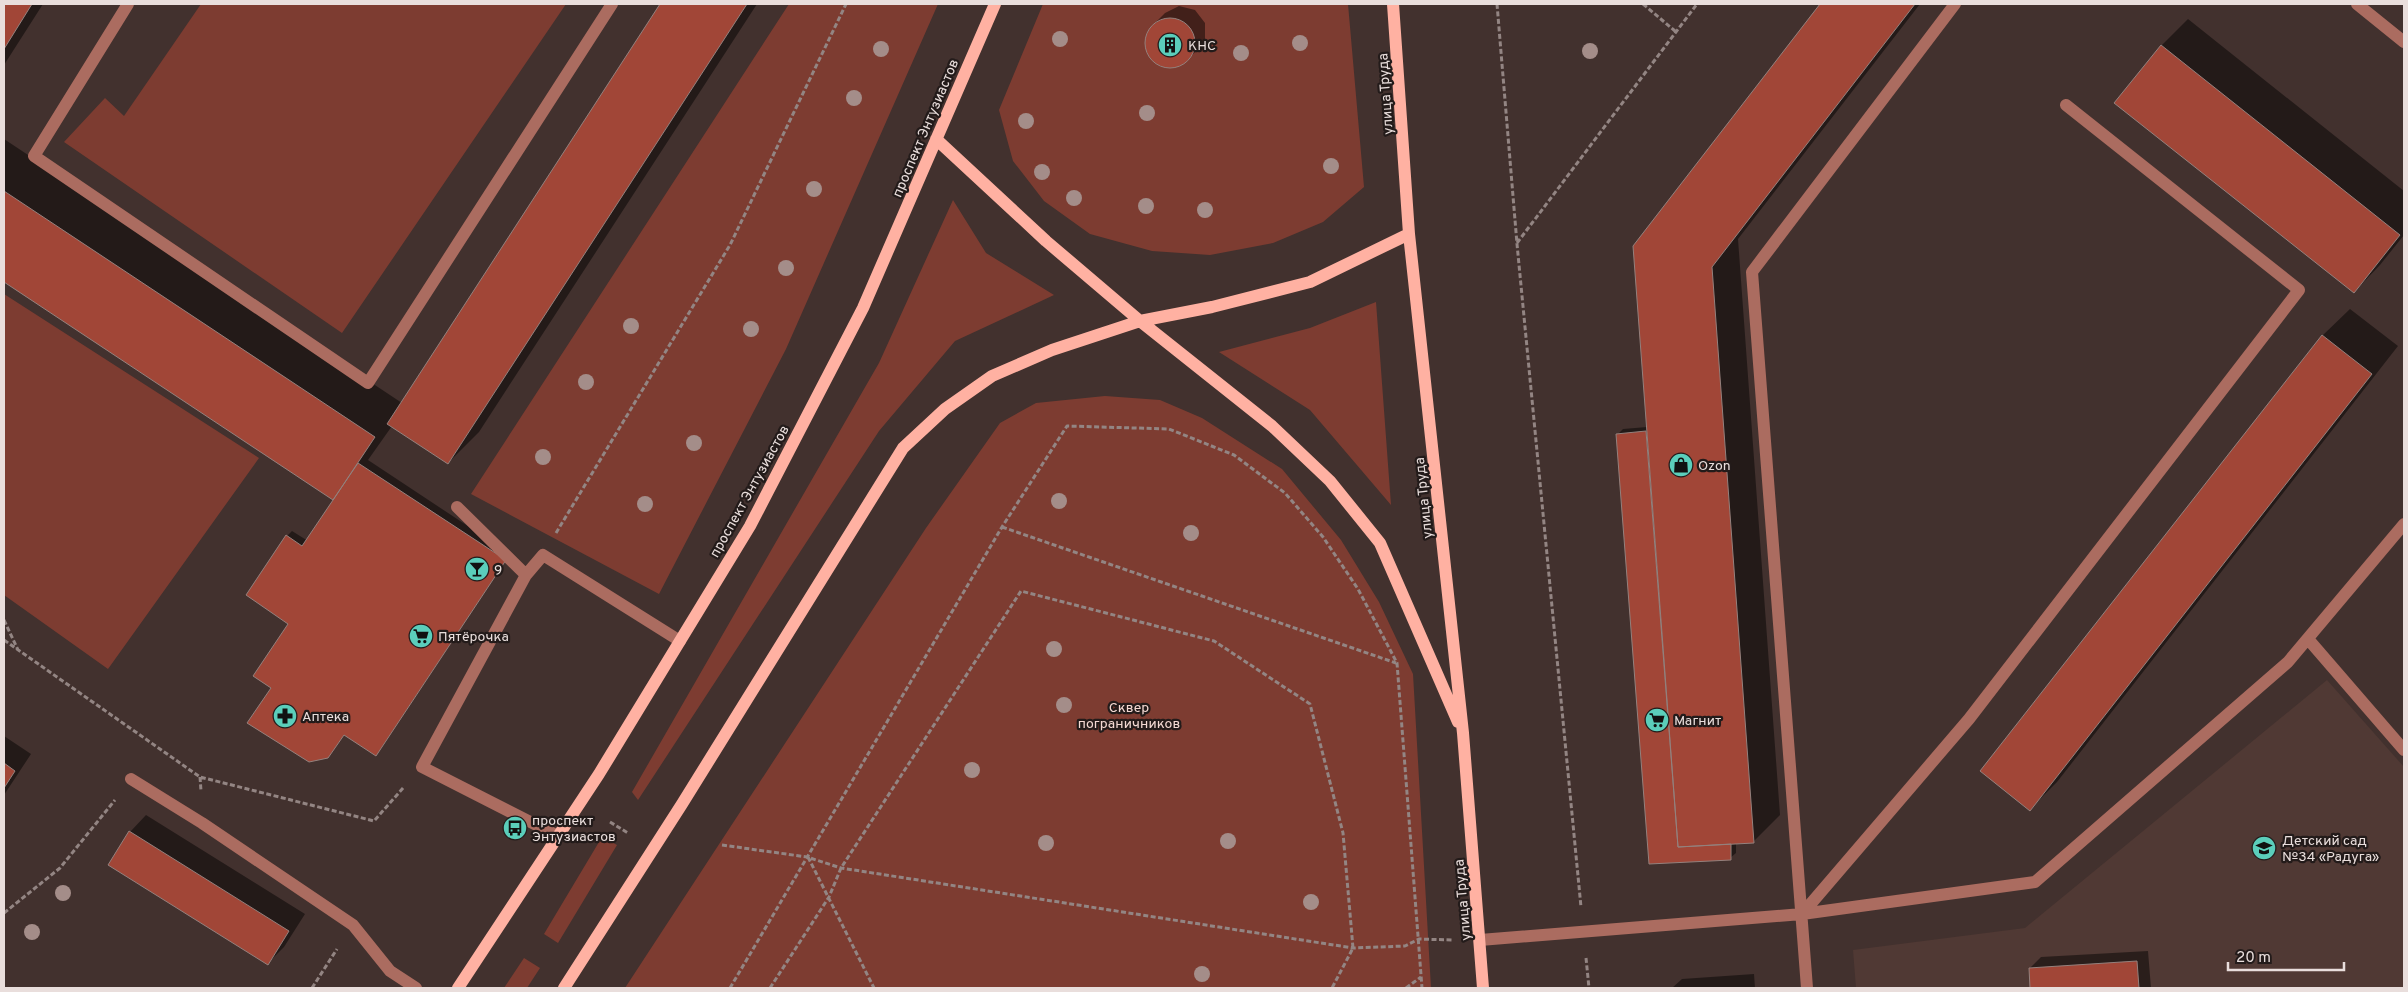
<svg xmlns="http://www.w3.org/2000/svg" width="2408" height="992" viewBox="0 0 2408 992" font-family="Overpass,sans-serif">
<rect width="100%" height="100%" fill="#42312e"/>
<path fill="#503934" d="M2327 680 2404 767V988H1856L1853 950 2025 928Z"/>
<path fill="#7d3c31" d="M201 4H566L342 333 64 142 105 98 124 116Z
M789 4H938L786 349 659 594 471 494Z
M1043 4H1348L1364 187 1323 222 1273 243 1210 255 1152 251 1090 234 1044 201 1013 161 999 110Z
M953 200 986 253 1054 295 955 341 879 431 638 800 632 792 879 363Z
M4 294 259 458 108 669 4 595Z
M1376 302 1391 505 1310 410 1219 352 1310 328Z
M1105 396 1160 400 1202 418 1282 469 1341 540 1379 602 1413 674 1431 988H625L926 528 1000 423 1036 403Z
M602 837 617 845 558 943 544 934Z
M524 958 540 968 527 988H504Z"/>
<path fill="#0007" d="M4 4H43L4 65Z
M662 4H757L479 432 448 463 392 426 368 460 510 554 381 749 376 754 345 734 328 757 272 688 290 623 287 536 292 531 308 541 337 494 333 498 4 281V139L402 403Z
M1822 4H1920L1738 239 1780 815 1753 842 1736 843V853L1730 858 1650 863 1617 435 1623 429 1647 427 1634 246Z
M1179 6 1195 10 1205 23V39L1202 46 1183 63 1168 67 1160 66 1148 54 1146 39 1153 25 1165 13Z
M2188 19 2404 191V235L2380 265 2354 292 2161 46Z
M2350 309 2398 346 2057 782 2030 809 1982 771 2323 335Z
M4 736 31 754 4 795Z
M146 815 305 914 284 947 268 963 130 832Z
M2148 951 2151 988H2031L2030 968 2041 957Z
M1754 974 1755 988H1672L1682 979Z"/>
<path fill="#a14637" stroke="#94817d" d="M4 4H32L4 49Z
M660 4H747L448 464 387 424Z
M1820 4H1915L1712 267 1754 843 1678 847 1633 246Z
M1145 43a25 25 0 1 1 50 0a25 25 0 1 1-50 0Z
M2161 45 2400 235 2354 293 2114 103Z
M4 191 375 437 333 500 4 282Z
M2322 335 2372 374 2030 811 1980 771Z
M1646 431 1678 847 1731 844V860L1649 864 1616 434Z
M358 463 506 560 376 756 344 735 328 758 309 762 247 723 271 688 253 676 288 624 246 595 286 535 302 546Z
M4 763 15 771 4 788Z
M129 831 289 931 268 965 108 865Z
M2137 961 2139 988H2030L2029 968Z"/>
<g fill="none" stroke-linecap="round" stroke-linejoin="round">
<path stroke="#938583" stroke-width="3" stroke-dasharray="5 2.5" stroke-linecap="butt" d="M1497 4 1517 244 1581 907
M1643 4 1675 31
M1517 243 1697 4
M1002 527 1396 663
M556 533 730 245 846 4
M4 620 18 650
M4 640 200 777 374 821 404 787
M200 777 201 791
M610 822 628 833
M722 845 807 857 841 868 1353 948 1405 946 1419 939 1452 940
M808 857 874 988
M4 913 60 868 115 800
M1586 958 1589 988
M312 988 337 949
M730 988 1002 527 1067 426 1169 429 1234 455 1285 493 1323 537 1358 589 1397 663 1422 988
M770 988 829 897 841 868 1021 591 1214 641 1310 704 1343 833 1353 948 1332 988
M1406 988 1421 977"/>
<path stroke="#ab6c60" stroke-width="12" d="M128 4 34 156 368 383 612 4
M2357 4 2404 42
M457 507 526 575 543 555 680 641
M526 575 422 767 558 836
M2308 639 2404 750
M131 779 202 823 353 925 390 971 416 988
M1802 914 2035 882 2288 662 2404 524
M1480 940 1802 914 1969 719 2299 290 2066 105
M1807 988 1752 272 1955 4"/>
<path stroke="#ffb1a2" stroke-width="12" d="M1393 4 1409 234 1463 733 1483 988
M936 139 1046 241 1140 321 1272 426 1330 481 1380 543 1458 722
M458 988 599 774 750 526 863 308 995 4
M564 988 682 804 903 448 945 409 992 376 1052 350 1140 321 1212 307 1310 282 1409 234"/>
</g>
<g fill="#a48d89">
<circle cx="1060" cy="39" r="8"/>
<circle cx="1300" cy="43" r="8"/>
<circle cx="881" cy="49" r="8"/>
<circle cx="1590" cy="51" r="8"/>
<circle cx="1241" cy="53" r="8"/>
<circle cx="854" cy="98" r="8"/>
<circle cx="1147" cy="113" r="8"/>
<circle cx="1026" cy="121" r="8"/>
<circle cx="1331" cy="166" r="8"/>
<circle cx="1042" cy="172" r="8"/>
<circle cx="814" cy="189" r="8"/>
<circle cx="1074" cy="198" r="8"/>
<circle cx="1146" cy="206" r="8"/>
<circle cx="1205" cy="210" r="8"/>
<circle cx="786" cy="268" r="8"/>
<circle cx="631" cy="326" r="8"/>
<circle cx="751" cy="329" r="8"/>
<circle cx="586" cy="382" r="8"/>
<circle cx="694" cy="443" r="8"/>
<circle cx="543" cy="457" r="8"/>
<circle cx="1059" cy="501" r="8"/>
<circle cx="645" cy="504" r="8"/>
<circle cx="1191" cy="533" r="8"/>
<circle cx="1054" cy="649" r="8"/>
<circle cx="1064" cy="705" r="8"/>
<circle cx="972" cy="770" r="8"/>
<circle cx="1228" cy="841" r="8"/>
<circle cx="1046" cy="843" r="8"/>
<circle cx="63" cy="893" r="8"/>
<circle cx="1311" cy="902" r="8"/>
<circle cx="32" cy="932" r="8"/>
<circle cx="1202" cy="974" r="8"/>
</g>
<defs>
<g id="building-disc" transform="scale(1.25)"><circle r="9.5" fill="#5bcebb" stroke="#231b1a"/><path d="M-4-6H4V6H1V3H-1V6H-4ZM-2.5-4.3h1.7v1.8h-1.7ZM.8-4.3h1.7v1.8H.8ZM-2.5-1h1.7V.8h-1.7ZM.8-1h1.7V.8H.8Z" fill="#111"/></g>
<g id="shop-disc" transform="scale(1.25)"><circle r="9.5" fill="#5bcebb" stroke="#231b1a"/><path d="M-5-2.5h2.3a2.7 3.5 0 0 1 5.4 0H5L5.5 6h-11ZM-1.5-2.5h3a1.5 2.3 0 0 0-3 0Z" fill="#111"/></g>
<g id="bar-disc" transform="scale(1.25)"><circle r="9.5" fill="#5bcebb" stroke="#231b1a"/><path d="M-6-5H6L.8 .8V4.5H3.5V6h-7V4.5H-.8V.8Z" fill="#111"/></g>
<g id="supermarket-disc" transform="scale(1.25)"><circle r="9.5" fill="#5bcebb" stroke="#231b1a"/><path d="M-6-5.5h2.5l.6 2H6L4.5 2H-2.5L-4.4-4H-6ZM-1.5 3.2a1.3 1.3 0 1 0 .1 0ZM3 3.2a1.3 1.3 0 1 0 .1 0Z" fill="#111"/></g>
<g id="pharmacy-disc" transform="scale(1.25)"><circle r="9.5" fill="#5bcebb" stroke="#231b1a"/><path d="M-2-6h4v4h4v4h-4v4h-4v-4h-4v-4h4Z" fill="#111"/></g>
<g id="bus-disc" transform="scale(1.25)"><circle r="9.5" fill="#5bcebb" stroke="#231b1a"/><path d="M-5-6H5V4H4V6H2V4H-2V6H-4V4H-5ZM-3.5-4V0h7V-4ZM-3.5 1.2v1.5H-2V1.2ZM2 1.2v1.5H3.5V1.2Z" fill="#111"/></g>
<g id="school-disc" transform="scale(1.25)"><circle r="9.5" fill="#5bcebb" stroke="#231b1a"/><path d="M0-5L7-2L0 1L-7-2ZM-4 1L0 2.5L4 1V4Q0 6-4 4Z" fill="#111"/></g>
</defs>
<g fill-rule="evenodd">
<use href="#building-disc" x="1170" y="45"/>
<use href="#shop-disc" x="1681" y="465"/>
<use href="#bar-disc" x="477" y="569"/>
<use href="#supermarket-disc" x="421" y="636"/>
<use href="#pharmacy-disc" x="285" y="716"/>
<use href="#supermarket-disc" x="1657" y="720"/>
<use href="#bus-disc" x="515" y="828"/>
<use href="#school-disc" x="2264" y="848"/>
</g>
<g text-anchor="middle" stroke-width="4.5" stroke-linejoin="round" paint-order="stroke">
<g font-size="14" fill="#e9dedc" stroke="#231b1a" text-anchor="start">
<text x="1188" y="50">КНС</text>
<text x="1698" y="470">Ozon</text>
<text x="494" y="574">9</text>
<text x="438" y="641">Пятёрочка</text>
<text x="302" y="721">Аптека</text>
<text x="1674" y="725">Магнит</text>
<text x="532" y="825">проспект<tspan x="532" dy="16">Энтузиастов</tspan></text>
<text x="2282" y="845">Детский сад<tspan x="2282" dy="16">№34 «Радуга»</tspan></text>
</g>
<g font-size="14" fill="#e9dedc" stroke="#231b1a">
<text transform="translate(1385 94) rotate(-94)" y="5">улица Труда</text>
<text transform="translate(925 128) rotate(-67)" y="5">проспект Энтузиастов</text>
<text transform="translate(749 491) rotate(-61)" y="5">проспект Энтузиастов</text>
<text transform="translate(1423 498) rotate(-96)" y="5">улица Труда</text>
<text transform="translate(1462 900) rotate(-95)" y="5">улица Труда</text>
</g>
<g font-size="14" fill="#f4d9d3" stroke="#231b1a">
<text x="1129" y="712">Сквер<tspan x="1129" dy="16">пограничников</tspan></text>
</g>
</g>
<rect width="2408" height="992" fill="none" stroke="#e9dedc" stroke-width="10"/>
<path d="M2228 962v8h116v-8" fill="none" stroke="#e9dedc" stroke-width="2.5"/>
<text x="2236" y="962" font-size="15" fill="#e9dedc" stroke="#231b1a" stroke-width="4" paint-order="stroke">20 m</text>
</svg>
